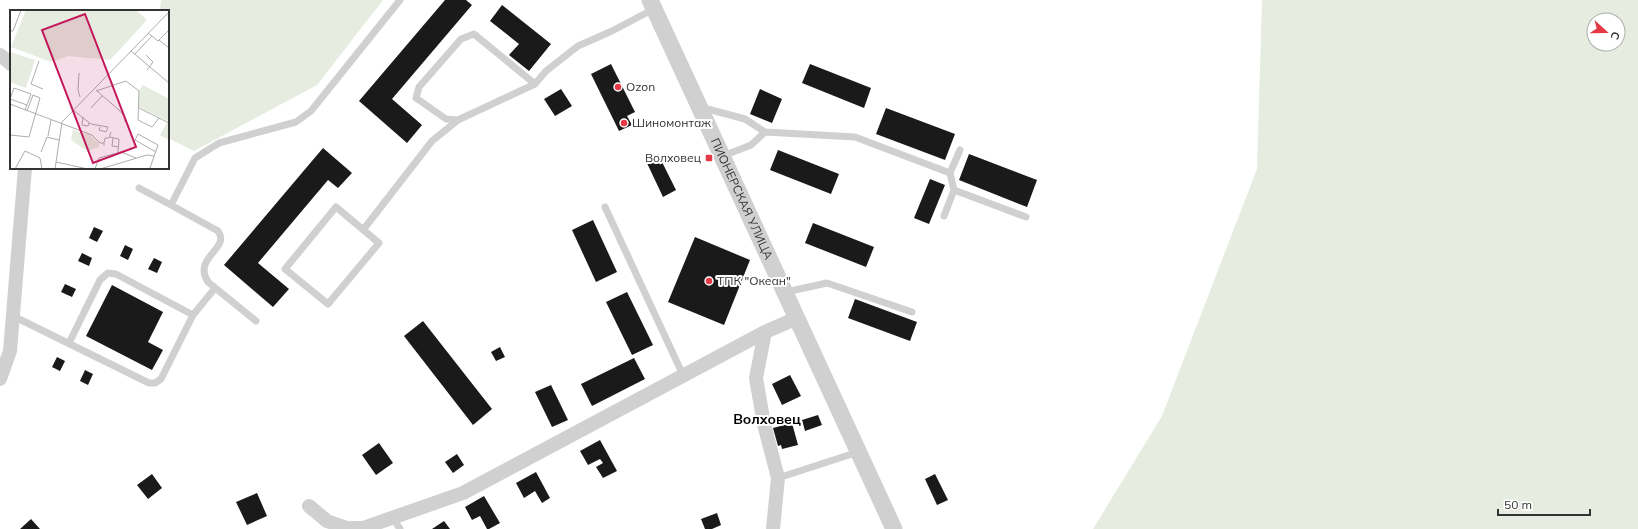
<svg xmlns="http://www.w3.org/2000/svg" width="1638" height="529" viewBox="0 0 1638 529" font-family="Mulish,sans-serif">
<rect width="100%" height="100%" fill="#fff"/>
<path fill="#e6ecdf" fill-rule="evenodd" d="M161 0H383L317 85 194 151 168 138V11H160Z
M1262 0H1638V529H1093L1162 416 1257 169ZM1594 20H1618V44H1594Z"/>
<path fill="#1a1a1a" d="M445 0H466L472 5 392 99 422 125 407 143 359 101Z
M502 5 551 44 529 71 509 55 519 44 490 21Z
M611 64 635 112 627 116 632 125 619 131 591 74Z
M810 64 871 88 864 108 802 83Z
M561 89 572 106 555 116 544 99Z
M760 89 782 99 772 123 750 114Z
M886 108 955 134 945 160 876 134Z
M323 148 352 173 338 188 328 180 258 263 289 289 273 307 224 265Z
M778 150 839 174 831 194 770 170Z
M658 154 676 190 663 197 646 161Z
M969 154 1037 180 1027 207 959 180Z
M930 179 945 185 929 224 914 218Z
M593 220 617 272 596 282 572 230Z
M813 223 874 247 866 267 805 243Z
M94 227 103 231 97 242 89 238Z
M695 237 750 260 724 325 668 302Z
M125 245 133 249 128 260 120 256Z
M82 253 92 258 89 266 78 261Z
M154 258 162 262 157 273 148 269Z
M65 284 76 289 72 297 61 292Z
M112 285 163 312 148 342 163 350 152 370 86 336Z
M627 292 653 345 632 355 606 302Z
M855 299 917 322 910 341 848 318Z
M423 321 492 409 473 425 404 336Z
M500 347 505 357 496 361 491 352Z
M57 357 65 361 60 371 52 367Z
M634 358 645 379 592 406 581 384Z
M85 370 93 374 88 385 80 381Z
M790 375 801 396 782 405 772 384Z
M551 385 568 420 552 427 535 392Z
M818 415 822 425 805 431 802 420Z
M792 423 798 445 782 449 781 445 778 446 773 428Z
M600 440 617 471 603 478 596 467 603 463 600 459 588 465 580 451Z
M379 443 393 463 376 475 362 455Z
M457 454 464 465 453 473 445 462Z
M536 472 550 498 542 503 535 491 524 498 516 483Z
M152 474 162 488 148 499 137 485Z
M935 474 948 500 937 505 925 479Z
M257 493 267 516 247 525 236 502Z
M484 496 500 523 489 529H487L480 516 472 520 465 507Z
M717 513 721 525 712 529H705L701 519Z
M31 519 40 529H20Z
M444 521 450 529H432Z"/>
<g fill="none" stroke-linecap="round" stroke-linejoin="round">
<path stroke="#d0d0d0" stroke-width="7" d="M700 107 745 119 765 132 751 145 723 156
M458 120 446 119 416 98 419 87 461 39 474 34 535 84
M765 132 855 137 950 173 954 190 1026 217
M950 173 960 150
M139 188 171 205 195 158 219 143 296 122 311 111 400 0
M171 205 218 231C231 249 192 257 208 282L256 321
M336 207 379 243 328 304 285 269Z
M605 207 683 375
M944 216 954 190
M363 230 432 141 458 120 535 84 546 71 578 46 612 31 648 12 653 7
M786 292 827 283 912 312
M13 316 149 383H155L161 379 193 315 215 288
M69 343 100 280 108 273 116 274 193 315
M778 478 858 452
M393 518 400 529"/>
<path stroke="#d0d0d0" stroke-width="14" d="M0 55 11 64
M765 332 756 378 764 424 778 478 773 529
M0 379 10 351 25 168
M309 506 327 521 347 528H363L463 493 765 332 797 318"/>
<path stroke="#d0d0d0" stroke-width="17" id="s1" d="M650 0 894 529"/>
</g>
<g fill="#e63946" stroke="#fff" stroke-width="1.5">
<circle cx="618" cy="87" r="4"/>
<circle cx="624" cy="123" r="4"/>
<rect x="705" y="154" width="8" height="8" rx="2"/>
<circle cx="709" cy="281" r="4"/>
</g>
<g text-anchor="middle" stroke-width="4" stroke-linejoin="round" paint-order="stroke">
<g font-size="12" fill="#333" stroke="#fff" text-anchor="start">
<text x="626" y="91">Ozon</text>
<text x="632" y="127">Шиномонтаж</text>
<text x="701" y="162" text-anchor="end">Волховец</text>
<text x="717" y="285">ТПК "Океан"</text>
</g>
<g font-size="12" fill="#333" stroke="#fff">
<text dy="4" stroke="none"><textPath href="#s1" startOffset="219">ПИОНЕРСКАЯ УЛИЦА</textPath></text>
</g>
<g font-size="14" font-weight="bold" fill="#000" stroke="#fff">
<text x="767" y="424">Волховец</text>
</g>
</g>
<g transform="translate(10 10)">
<rect width="159" height="159" fill="#fff"/>
<path d="M16 0H126L137 10 100 50 58 46 41 52 1 37ZM0 42 25 50 16 78 0 72ZM133 75 159 89V130L150 125 158 111 129 97V81ZM63 120 80 125 89 133V137L77 141 61 130Z" fill="#e6ecdf"/>
<path fill="none" stroke="#adadad" stroke-width="1" d="M0 21H3L11 0M138 23 148 31 159 20M149 30 159 38M121 41 159 73M125 44 142 26M136 45 143 52 137 60M29 51 21 74 33 79M69 63 68 80 70 87M86 81 116 71 129 81 128 110 142 117 149 108M87 81 109 100 115 107V112M0 89 4 78 21 84 15 100M0 89 17 95M0 94 82 125 90 133H94V136M81 98 92 86M129 98 159 113M63 100 81 114 98 117 96 122 89 120 90 117M73 107 72 115 78 116 79 113M0 125 19 127 30 88 23 85 17 101M38 126 41 110M100 127 109 129 108 142M103 128 102 136 109 137M94 133 95 128H99L101 122M31 142 37 127 49 130M46 152 78 159M5 159 15 141 30 148 32 159M45 159 52 112 159 2M85 159 89 148 111 142 126 148M90 159 137 145 144 146M136 159 140 158 148 135 128 124 125 130 146 142"/>
<path fill="#c2185b" fill-opacity="0.15" stroke="#c2185b" stroke-width="2" d="M75 4 126 137 83 153 32 20Z"/>
<rect width="159" height="159" fill="none" stroke="#333" stroke-width="2"/>
</g>
<g transform="translate(1606 32) rotate(111)"><circle r="19" fill="#ffffff" stroke="#adadad"/>
<path d="M0-3L7 15L0 10L-7 15Z" fill="#e63946"/>
<text y="-6" font-size="11" font-weight="bold" text-anchor="middle" fill="#333333">С</text>
</g>
<path d="M1498 509v6h92v-6" fill="none" stroke="#333333" stroke-width="2"/>
<text x="1504" y="509" font-size="12" fill="#333333" stroke="#ffffff" stroke-width="3" paint-order="stroke">50 m</text>
</svg>
